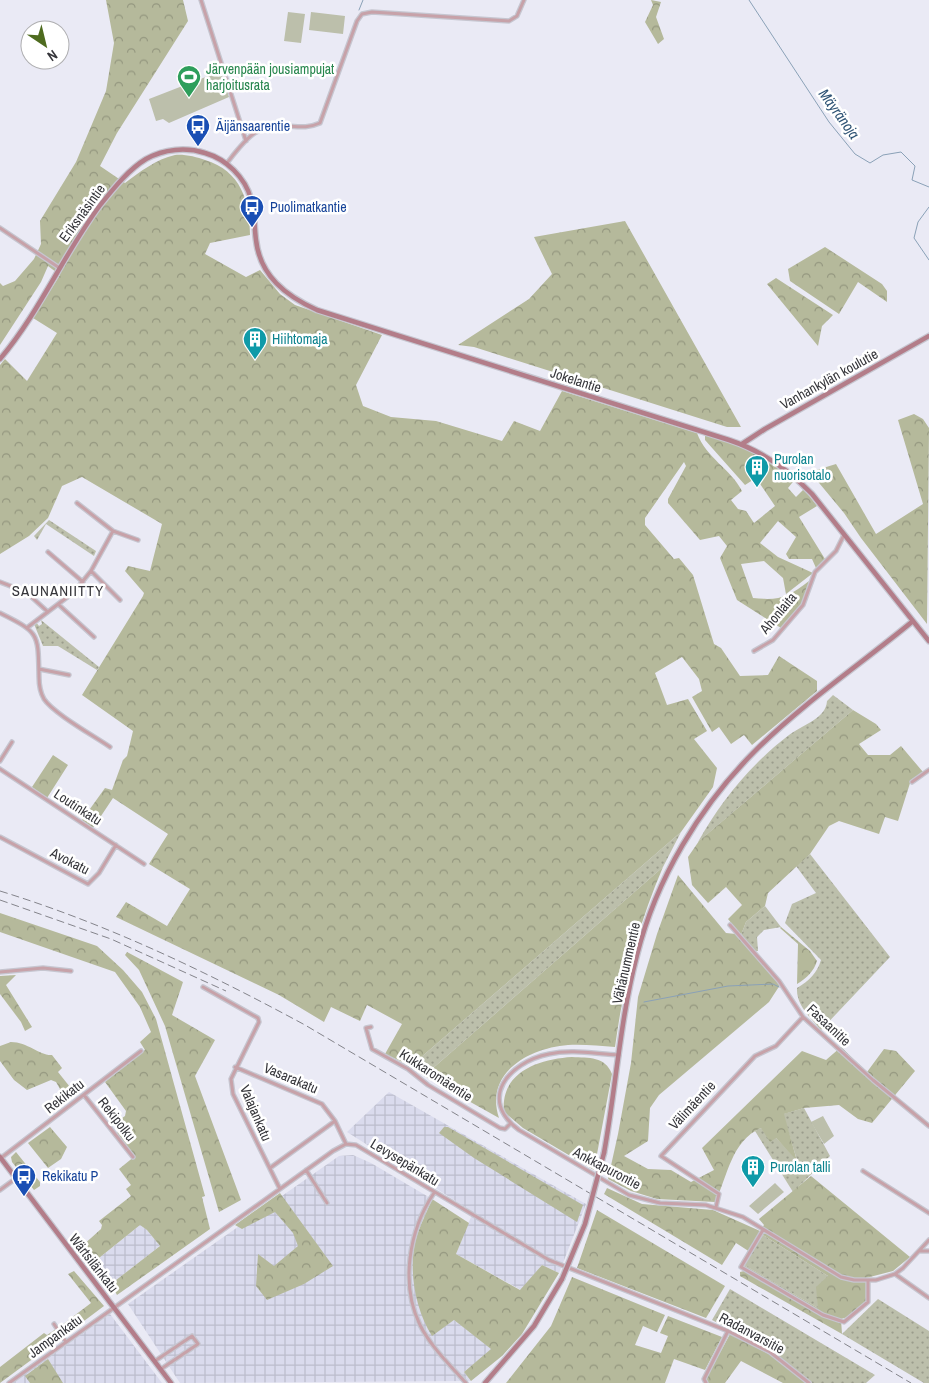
<svg xmlns="http://www.w3.org/2000/svg" width="929" height="1383" viewBox="0 0 929 1383" font-family="'Archivo Narrow',sans-serif">
<defs>
<pattern id="industrial-grid" width="8" height="8" patternUnits="userSpaceOnUse" patternTransform="scale(1.25)"><rect width="8" height="8" fill="#dadbed"/><path d="M0 4h8M4 0v8" fill="none" stroke="#bcbdcc"/></pattern>
<pattern id="grass-dots" width="8" height="8" patternUnits="userSpaceOnUse" patternTransform="scale(1.25)"><rect width="8" height="8" fill="#bcbfab"/><path d="M2 2h.1M6 6h.1" fill="none" stroke="#9a9c8c" stroke-width="1.8" stroke-linecap="round"/></pattern>
<pattern id="forest-crowns" width="20" height="18" patternUnits="userSpaceOnUse" patternTransform="scale(1.25)"><rect width="20" height="18" fill="#b5b99b"/><path d="M2 6a3 3 0 1 1 6 0M12 15a3 3 0 1 1 6 0" fill="none" stroke="#94977f"/></pattern>
</defs>
<rect width="100%" height="100%" fill="#eaeaf5"/>
<path fill="url(#industrial-grid)" d="M389 1092 586 1204 559 1273 542 1265 521 1290 456 1254 473 1212 347 1132Z
M353 1155 371 1163 432 1199 416 1239 432 1335 454 1320 492 1349 464 1372 471 1381 180 1383 128 1304 339 1156Z
M140 1225 147 1230 160 1246 111 1284 94 1262Z
M110 1314 162 1383H13Z"/>
<path fill="url(#grass-dots)" d="M49 520 96 551 94 556 46 524 37 540 34 536Z
M41 620 99 667 97 670 58 646H43L34 624 36 622 39 626 42 624Z
M833 695 853 710 698 842C720 802 752 763 789 735 802 725 826 719 827 701Z
M681 832 663 867 424 1076 411 1066Z
M810 854 890 957 821 1030C810 1017 796 1005 797 988 809 981 817 973 821 960L785 923 792 904 816 893 796 866Z
M765 906 781 927 764 930 757 937 758 951H754L741 935 746 922Z
M804 1108 830 1156 793 1192 755 1131 761 1128 776 1138 797 1160 783 1114Z
M763 1235 828 1276 818 1308 744 1265Z
M730 1289 875 1375 866 1383H812L771 1351 712 1320Z
M878 1299 929 1331V1383H924L842 1334Z"/>
<path fill="url(#forest-crowns)" fill-rule="evenodd" d="M106 0H183L188 21 117 133 100 166 125 183C140 172 156 159 175 155 184 154 197 157 205 160 241 171 250 201 250 235L210 243 205 254 246 277 260 270 280 294 295 305 382 335 356 385 363 406 391 417 436 421 502 441 514 421 540 431 562 391 697 433C706 458 731 469 742 491L731 500 738 509 746 511 754 523 775 506 756 478 745 485 705 440V435C741 445 765 457 796 478L788 488 796 497 804 489 817 506 799 517 825 559 816 568 812 559H789L786 554 796 537 778 521 760 543 778 557 813 573 786 594 783 578 764 561 741 564 753 598C780 601 788 597 809 581L802 604 781 628 737 600 720 558 727 546 719 536 700 540 668 503V499L686 466 684 462 645 518V525L674 559 679 558 693 575 714 644 721 648 740 676 768 675 779 656 817 681V691L752 745 744 735 731 744 719 727 712 732 692 697 702 691 699 679 682 657 655 673 667 705 688 699 707 731 694 739 717 768 713 787 681 832 411 1066 385 1054 402 1024 367 1005 360 1021 331 1007 324 1022 279 995 116 917 126 902 167 926 190 889 149 864 168 834 113 798 93 828 82 820 105 788 112 790 123 760 127 756 133 731 82 695 143 596 144 593 125 571 128 566 150 571 162 524 82 477 62 486 48 518 29 536 0 554V365L5 359 27 381 57 333 33 318 60 275 48 266 41 282 0 345V283L3 286 15 281 34 259 41 244 40 221 76 162 106 91 114 43Z
M651 0 661 2 656 17 664 39 658 44 645 22 653 5Z
M625 221 741 427H727L474 347 458 345 529 299 552 274 534 237Z
M825 247 882 284 887 291V302L858 282 839 314 790 281 788 269Z
M776 278 833 315 822 326 818 346 767 284Z
M914 414 923 419 929 428 927 624 861 538 844 513 810 472 836 464 876 534 923 504 898 420Z
M853 710 876 724 881 730 859 744 868 755H890L901 746 923 772 911 780 898 821 885 817 879 834 839 821 829 826 810 854 768 893 765 906 746 922 741 935 728 919 742 905 726 887 708 903 692 885 688 857 699 841Z
M53 755 68 765 47 798 32 787Z
M663 867C637 927 624 982 615 1047 600 1046 583 1044 568 1045 529 1048 484 1073 499 1118L424 1076Z
M678 875 726 933 736 934 780 985 769 1002 659 1095 650 1108 648 1141 624 1156 648 1169 671 1170 691 1182 714 1170 702 1148 802 1051 826 1060 841 1047 867 1072 884 1049 896 1051 915 1071 872 1123 858 1119 839 1105 804 1108 784 1114 797 1161 776 1138 770 1142 761 1128C731 1141 728 1176 715 1202L657 1199 631 1191 608 1179 618 1134 631 1063 638 997 657 934Z
M0 913 97 946 123 970 142 992 156 1019 205 1196 202 1197 210 1229 117 1295 111 1284 160 1246 147 1230 140 1225 94 1262 81 1247 101 1229 102 1225 99 1221 131 1196 126 1189 131 1185 119 1169 135 1156 117 1133 124 1127 119 1120 125 1116 126 1111 105 1082 145 1050 140 1042 151 1032 140 1007 115 972 0 932Z
M781 927 810 951 817 961C814 971 807 978 797 984L798 944 780 928Z
M127 952 183 982 172 1015 215 1040 195 1076 241 1200 219 1212 165 1026 139 970 125 955Z
M16 975 6 985 32 1027 25 1031 21 1022 0 994V976Z
M11 1042C28 1042 40 1056 52 1055L62 1068 58 1072 74 1092 56 1107 53 1103 60 1089 56 1082 51 1080 27 1090 14 1080 0 1061V1046Z
M572 1057C589 1058 605 1056 612 1074L594 1170 523 1128 504 1112C500 1072 539 1059 572 1057Z
M50 1127 67 1147 61 1159 48 1168 28 1143Z
M444 1127H448L583 1205 577 1222 474 1158 439 1133Z
M16 1152 40 1182V1186L34 1190 12 1162 11 1157Z
M811 1176 910 1257 893 1271 866 1278V1301L848 1317 841 1319 842 1334 740 1276V1272L744 1271 742 1267 750 1252 736 1243 722 1265 604 1194 607 1188 642 1204 713 1210 760 1231 764 1225 759 1219ZM763 1235 828 1276 816 1287 818 1308 744 1265Z
M280 1193 333 1266 304 1284 267 1300 256 1286 258 1254 274 1266 298 1246 293 1233 275 1212 242 1229 235 1225Z
M432 1199 469 1223 456 1254 520 1290 542 1265 559 1273 522 1334 502 1356 471 1381 464 1372 491 1349 454 1320 432 1336C415 1309 408 1269 416 1239 420 1225 427 1212 432 1199Z
M597 1210 725 1286 706 1318 577 1268Z
M74 1271 104 1306 64 1336 58 1328 91 1303 68 1274Z
M572 1277 665 1315 657 1332 643 1326 635 1345 661 1353 668 1336 660 1333 668 1316 722 1337 705 1370 674 1359 665 1383H506L551 1326Z
M56 1329 61 1338 0 1383V1367L44 1333 47 1335Z
M730 1334 769 1354 806 1383H783L741 1361 725 1383H704Z
M48 1359 63 1383H30L25 1376Z"/>
<path fill="#bcbfab" d="M288 12 305 14 301 43 284 41Z
M311 12 345 16 343 34 309 30Z
M221 71 229 97 169 123 163 119 156 121 149 99Z
M823 1116 834 1136 824 1144 811 1122Z
M775 1183 784 1192 758 1214 749 1206Z"/>
<g fill="none" stroke-linecap="round" stroke-linejoin="round">
<path stroke="#8aa1b7" stroke-width="1" d="M749 0 829 122 855 154 870 163 883 155 901 152 915 166 912 180 929 187
M359 10 363 0
M929 207 918 222 914 238 929 260
M644 1002 728 986 773 984 779 987"/>
<g stroke="#c6c6d0" stroke-width="5.5">
<path id="street" d="M201 0 246 141
M227 163C245 140 257 122 289 126 301 127 309 128 320 123L357 21 362 14 372 12 509 21 517 16 524 0
M0 228 58 267
M77 503 113 531 138 540
M48 552 83 582
M91 571 120 600
M0 582 26 592 48 612
M59 605 94 637
M0 613C40 633 38 633 39 677 39 685 40 692 44 699 53 713 94 736 110 747
M28 627 74 592 91 571 113 531
M754 651 773 640 803 605 815 572 836 551 844 535
M39 669 69 675
M0 761 12 742
M0 769 144 864
M912 782 929 770
M0 837 88 884 99 873 116 845
M730 925 779 981 803 1017 873 1080 929 1126
M0 972 43 968 71 971
M203 987 258 1018 259 1022 231 1079 233 1094 280 1189
M371 1027 366 1028 372 1049 408 1069 428 1085 500 1128 505 1129 510 1124
M619 1055C596 1054 572 1049 549 1054 509 1062 477 1099 519 1130L629 1195 660 1203 706 1205 743 1217 841 1277 854 1280H876L895 1274 903 1268 929 1240
M235 1067 322 1104 335 1121 346 1144
M84 1095 133 1157
M1 1158 141 1051
M270 1168 335 1121
M306 1170 327 1203
M863 1171 929 1213
M0 1190 15 1179
M434 1193C409 1230 400 1284 420 1325 431 1347 450 1365 466 1383
M716 1207 719 1194 661 1156 755 1056 776 1046 803 1017
M763 1230 741 1267 823 1315 844 1322 868 1302V1281
M919 1251H929
M895 1274 929 1298
M54 1324 66 1342
M155 1361 192 1336 198 1344 161 1369
M9 1383 333 1151 346 1144 356 1145 549 1260 728 1331 770 1352 809 1383
M706 1383 704 1379 728 1331"/>
</g>
<g stroke="#c6c6d0" stroke-width="7">
<path id="secondary" d="M0 359C40 312 64 253 101 204 114 188 128 170 146 159 164 149 186 147 205 153 226 159 245 177 251 199 255 212 254 226 256 240 260 276 286 296 317 310L729 440C762 451 788 469 812 494L929 641
M742 444 765 429 929 336
M604 1153C616 1087 620 1020 637 955 656 879 700 806 755 751 803 703 861 664 913 621
M0 1157 171 1383
M485 1383 534 1326 562 1279"/>
</g>
<use href="#street" stroke="#c7a2a9" stroke-width="3"/>
<use href="#secondary" stroke="#b37d89" stroke-width="4.5"/>
<path stroke="#84848b" stroke-width="1" stroke-dasharray="8 4" stroke-linecap="butt" d="M0 891C107 924 207 972 305 1025L911 1383
M0 900 111 939 226 991"/>
<g stroke="#c6c6d0" stroke-width="7" stroke-linecap="butt">
<path id="secondary-bridge" d="M562 1279 585 1224 604 1153"/>
</g>
<use href="#secondary-bridge" stroke="#b37d89" stroke-width="4.5"/>
</g>
<defs>
<g id="stadium-pin" transform="scale(1.25)"><path d="M0 17L-7.5 6A9.5 9.5 0 1 1 7.5 6Z" fill="#2e9e5b" stroke="#fff"/><path d="M0-5a6.5 5 0 1 0 0 10a6.5 5 0 1 0 0-10ZM-3.5-1.8h7v3.6h-7Z" fill="#fff"/></g>
<g id="bus-pin" transform="scale(1.25)"><path d="M0 17L-7.5 6A9.5 9.5 0 1 1 7.5 6Z" fill="#1a4fb4" stroke="#fff"/><path d="M-5-6H5V4H4V6H2V4H-2V6H-4V4H-5ZM-3.5-4V0h7V-4ZM-3.5 1.2v1.5H-2V1.2ZM2 1.2v1.5H3.5V1.2Z" fill="#fff"/></g>
<g id="building-pin" transform="scale(1.25)"><path d="M0 17L-7.5 6A9.5 9.5 0 1 1 7.5 6Z" fill="#0f9aa8" stroke="#fff"/><path d="M-4-6H4V6H1V3H-1V6H-4ZM-2.5-4.3h1.7v1.8h-1.7ZM.8-4.3h1.7v1.8H.8ZM-2.5-1h1.7V.8h-1.7ZM.8-1h1.7V.8H.8Z" fill="#fff"/></g>
</defs>
<g fill-rule="evenodd">
<use href="#stadium-pin" x="189" y="77"/>
<use href="#bus-pin" x="198" y="126"/>
<use href="#bus-pin" x="252" y="207"/>
<use href="#building-pin" x="255" y="339"/>
<use href="#building-pin" x="757" y="467"/>
<use href="#building-pin" x="753" y="1167"/>
<use href="#bus-pin" x="24" y="1176"/>
</g>
<g text-anchor="middle" stroke-width="5" stroke-linejoin="round" paint-order="stroke">
<g font-size="14" fill="#27864d" stroke="#fff" text-anchor="start">
<text x="206" y="74">Järvenpään jousiampujat<tspan x="206" dy="16">harjoitusrata</tspan></text>
</g>
<g font-size="14" fill="#164399" stroke="#fff" text-anchor="start">
<text x="216" y="131">Äijänsaarentie</text>
<text x="270" y="212">Puolimatkantie</text>
<text x="42" y="1181">Rekikatu P</text>
</g>
<g font-size="14" fill="#35353a" stroke="#fff">
<text transform="translate(82 213) rotate(-54)" y="5">Eriksnäsintie</text>
<text transform="translate(829 379) rotate(-29)" y="5">Vanhankylän koulutie</text>
<text transform="translate(576 380) rotate(18)" y="5">Jokelantie</text>
<text transform="translate(778 613) rotate(-50)" y="5">Ahonlaita</text>
<text transform="translate(78 807) rotate(33)" y="5">Loutinkatu</text>
<text transform="translate(70 861) rotate(27)" y="5">Avokatu</text>
<text transform="translate(626 963) rotate(-77)" y="5">Vähänummentie</text>
<text transform="translate(829 1025) rotate(43)" y="5">Fasaanitie</text>
<text transform="translate(436 1075) rotate(33)" y="5">Kukkaromäentie</text>
<text transform="translate(291 1078) rotate(23)" y="5">Vasarakatu</text>
<text transform="translate(64 1096) rotate(-38)" y="5">Rekikatu</text>
<text transform="translate(692 1105) rotate(-47)" y="5">Välimäentie</text>
<text transform="translate(256 1113) rotate(67)" y="5">Valajankatu</text>
<text transform="translate(117 1119) rotate(52)" y="5">Rekipolku</text>
<text transform="translate(405 1162) rotate(31)" y="5">Levysepänkatu</text>
<text transform="translate(607 1168) rotate(28)" y="5">Ankkapurontie</text>
<text transform="translate(94 1263) rotate(52)" y="5">Wärtsilänkatu</text>
<text transform="translate(752 1333) rotate(28)" y="5">Radanvarsitie</text>
<text transform="translate(55 1336) rotate(-36)" y="5">Jampankatu</text>
</g>
<g font-size="14" fill="#0d838f" stroke="#fff" text-anchor="start">
<text x="272" y="344">Hiihtomaja</text>
<text x="774" y="464">Purolan<tspan x="774" dy="16">nuorisotalo</tspan></text>
<text x="770" y="1172">Purolan talli</text>
</g>
<g font-size="15" font-style="italic" fill="#2d5274" stroke="#fff">
<text transform="translate(839 114) rotate(54)" y="5">Mäyränoja</text>
</g>
<g font-size="15" letter-spacing="1" fill="#35353a" stroke="#fff">
<text x="58" y="596">SAUNANIITTY</text>
</g>
</g>
<g transform="translate(45 45) rotate(145)"><circle r="24" fill="#ffffff" stroke="#aeaeb0"/>
<path d="M0-4L9 19L0 12L-9 19Z" fill="#4e6b1f"/>
<text y="-8" font-size="14" font-weight="bold" text-anchor="middle" fill="#35353a">N</text>
</g>
</svg>
